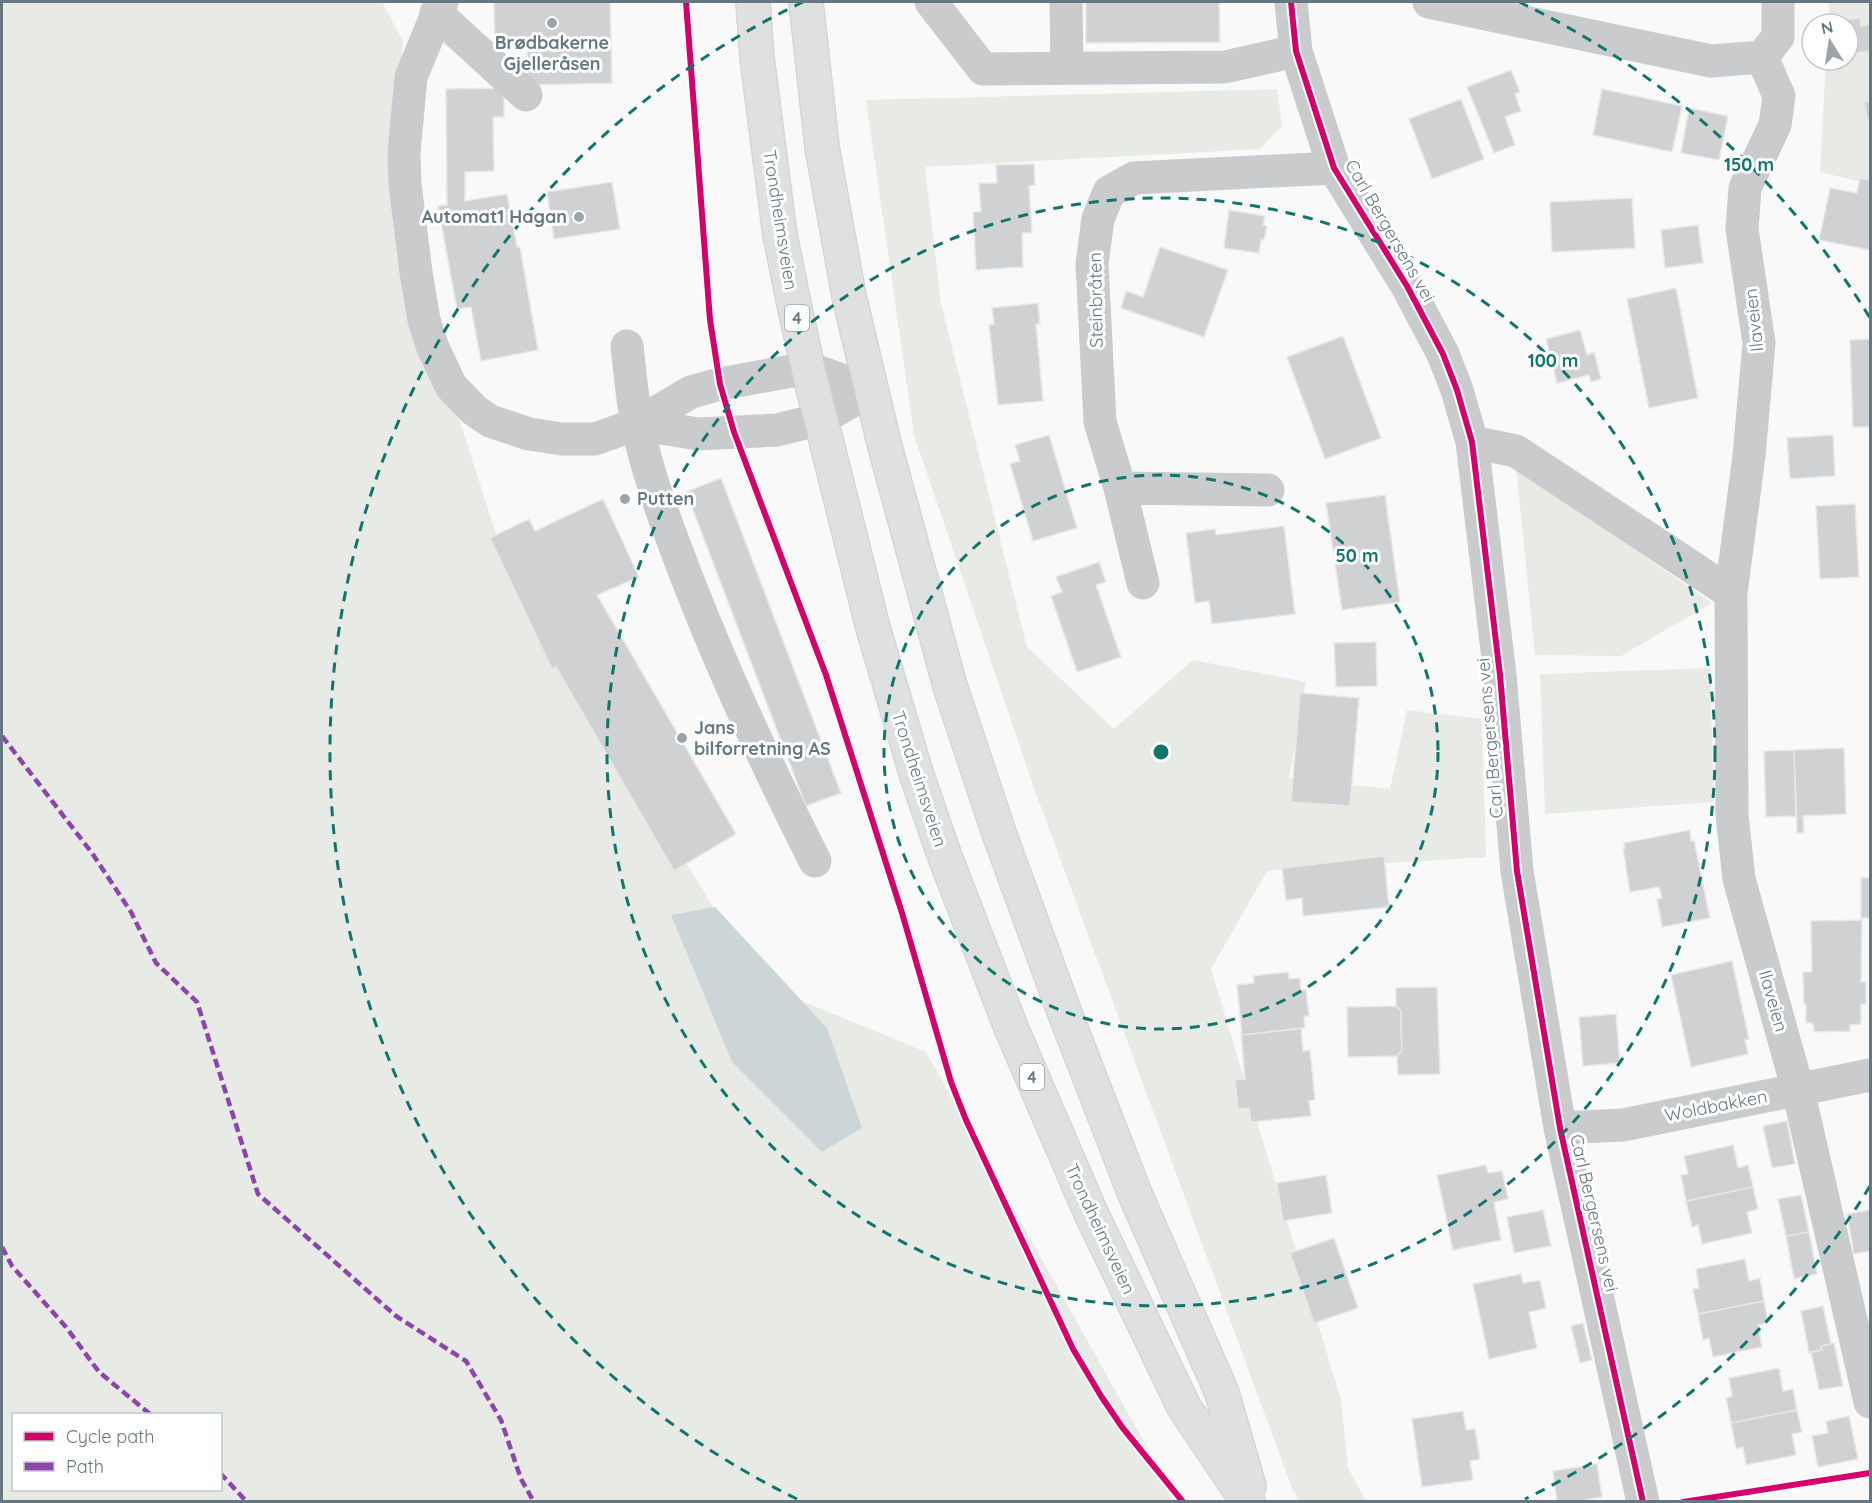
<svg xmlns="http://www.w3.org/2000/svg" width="1872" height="1503" viewBox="0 0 1872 1503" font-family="Quicksand,sans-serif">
<rect width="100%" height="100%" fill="#f9f9f9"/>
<path fill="#e8eae6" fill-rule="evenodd" d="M2 2H382L403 42 398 100 439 357 508 571 760 984 926 1052 1177 1501H2ZM14 1414H220V1490H14Z
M1829 2H1870V184L1820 172 1826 60H1848V24H1828Z
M1277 89 1282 126 1260 149 925 167 941 303 1027 647 1114 729 1193 660 1306 682 1289 778 1390 789 1407 710 1482 719 1486 857 1267 871 1211 969 1341 1400 1348 1468 1366 1501H1299L1292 1488 1034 788 914 435 866 100Z
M1516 467 1712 603 1621 656 1535 655Z
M1710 668 1714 802 1545 814 1540 674Z"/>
<path fill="#ccd5d7" d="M715 907 827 1028 862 1128 822 1152 732 1062 671 915Z"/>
<path fill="#d0d1d2" stroke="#e8e8e8" stroke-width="1.5" d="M494 2H610L612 83 528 85 527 44 495 46Z
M1086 2H1219L1220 42 1086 43Z
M1860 18 1861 26 1870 24V51L1848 54V24H1842L1841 20Z
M1511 70 1520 92 1515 94 1521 111 1505 117 1515 145 1494 153 1467 87Z
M504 88V117H493L494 171 465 172V201L507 194 517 247H520L538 350 481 361 471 307 457 309 438 206 447 205 446 89Z
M1602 89 1682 106 1672 152 1593 135Z
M1461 99 1484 159 1432 179 1409 119Z
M1870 101V122H1868L1864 102Z
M1689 108 1728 116 1719 160 1681 153Z
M1034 164 1035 185 1029 186 1032 233H1022L1023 267 976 270 973 212H981L979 183H997L996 165Z
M1860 178 1870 180V250L1819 240 1830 188 1857 193Z
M612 182 620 229 554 239 547 192Z
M1632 198 1635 248 1552 252 1550 202Z
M1229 210 1265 216 1263 225 1267 226 1264 240H1261L1259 253 1224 248Z
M1698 225 1703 263 1665 268 1661 230Z
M1160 247 1228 270 1204 337 1121 308 1126 291 1143 297Z
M1676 288 1698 398 1649 408 1627 299Z
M1038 303 1040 324H1036L1043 401 998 405 989 325 994 324 992 308Z
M1580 330 1587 355 1594 352 1601 379 1591 382 1589 375 1557 383 1546 339Z
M1343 336 1381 438 1325 459 1287 357Z
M1870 339V427H1853L1850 340Z
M1049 435 1077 528 1033 541 1010 464 1020 461 1015 445Z
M1833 435 1835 476 1790 479 1787 438Z
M721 478 841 793 806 806 686 492Z
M1385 495 1400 602 1342 610 1326 503Z
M603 499 639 577 597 595 736 834 674 871 556 667 552 669 490 538 529 519 535 531Z
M1855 504 1859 577 1820 579 1816 506Z
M1284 526 1295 614 1212 624 1209 601 1195 603 1186 533 1215 529 1216 535Z
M1099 562 1106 582 1096 585 1121 657 1077 672 1051 596 1062 592 1056 577Z
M1376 642 1377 686 1336 687 1334 643Z
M1300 693 1359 698 1350 806 1291 802Z
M1844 748 1846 814 1803 816 1804 833H1797L1794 750Z
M1794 750 1796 816 1766 817 1764 751Z
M1690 830 1691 841 1694 840 1710 918 1662 927 1657 899 1662 898 1659 887 1630 892 1623 848H1625L1624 843Z
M1384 856 1389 907 1303 916 1302 898 1286 900 1282 868Z
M1861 878H1870V918H1861Z
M1862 920 1861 982H1866V1004H1861V1024L1850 1025V1031L1814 1032V1025H1812V1023H1806V1004H1804L1803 972H1812L1811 921Z
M1732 961 1749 1039 1745 1040 1748 1054 1691 1067 1671 975Z
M1288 972 1289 979 1300 978 1301 990H1306L1309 1016H1304L1305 1028 1242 1035 1237 985 1254 983 1253 976Z
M1437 987 1440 1074 1398 1075 1397 1056 1402 1050 1401 1031V1011L1396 1006V988Z
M1396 1006 1401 1011V1031L1402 1050 1397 1056 1348 1057 1347 1007Z
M1616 1014 1620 1063 1583 1066 1579 1017Z
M1301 1028 1303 1051 1310 1050 1315 1100 1309 1101 1311 1116 1251 1122 1249 1108 1238 1109 1235 1080 1245 1079 1241 1031 1242 1035Z
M1787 1121 1795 1164 1772 1168 1763 1126Z
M1733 1145 1738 1168 1748 1165 1753 1187 1686 1201 1681 1175 1688 1174 1684 1156Z
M1486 1165 1488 1173 1502 1171 1508 1199 1494 1202 1501 1240 1453 1250 1437 1175Z
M1326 1175 1332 1213 1283 1221 1277 1183Z
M1753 1187 1758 1209 1747 1212 1752 1233 1702 1244 1698 1225 1692 1227 1686 1201Z
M1801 1195 1809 1232 1786 1236 1778 1199Z
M1543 1210 1551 1246 1514 1253 1507 1217Z
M1870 1210V1251L1854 1254 1847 1214Z
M1809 1232 1817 1274 1794 1279 1786 1236Z
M1334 1238 1358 1308 1314 1323 1290 1253Z
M1745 1259 1749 1281 1760 1278 1764 1301 1698 1314 1693 1289 1699 1288 1696 1269Z
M1521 1274 1523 1283 1540 1280 1546 1308 1529 1312 1537 1348 1489 1359 1473 1284Z
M1764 1301 1768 1323 1758 1325 1762 1347 1713 1357 1709 1338 1703 1340 1698 1314Z
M1823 1306 1831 1344 1821 1346 1822 1350 1809 1353 1801 1311Z
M1583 1323 1592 1360 1580 1363 1571 1326Z
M1834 1343 1843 1386 1819 1390 1811 1352 1822 1350 1821 1346Z
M1779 1368 1783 1391 1793 1389 1797 1410 1731 1423 1726 1398 1732 1396 1729 1378Z
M1797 1410 1802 1432 1792 1434 1796 1455 1746 1465 1743 1447 1736 1449 1731 1423Z
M1463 1411 1466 1430 1475 1429 1480 1459 1470 1461 1473 1480 1422 1487 1412 1419Z
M1849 1416 1858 1459 1818 1467 1812 1436 1828 1433 1826 1421Z
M1597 1464 1602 1497 1576 1502H1557L1553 1471Z"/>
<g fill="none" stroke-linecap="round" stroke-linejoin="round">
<g stroke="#d5d6d6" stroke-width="36">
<path id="highway" d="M753 2 757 58 780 235 795 309 808 368 873 628 917 776 945 857 1012 1030 1090 1211 1184 1407 1248 1502
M806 2 822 147 849 296 884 443 950 686 999 833 1064 1011 1135 1194 1222 1393 1249 1486"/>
</g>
<path stroke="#cacbcc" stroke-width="33" d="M442 2 411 77 404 153 405 184 416 272 424 320 433 348 451 386 474 410 490 421 529 434 562 439H595L637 424 691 392 720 384 808 368 871 390
M931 2 983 69 1225 67 1296 51
M1066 2 1067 68
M1291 2 1296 51 1334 168 1407 286 1443 354 1457 390 1472 442 1500 675 1517 871 1560 1128 1643 1502
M1429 2 1711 61 1762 57 1778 37V2
M436 13 526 95
M1762 57 1779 96 1775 125 1745 188 1742 229 1759 343 1749 456 1731 593 1732 815 1739 879 1798 1090 1870 1402
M627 346C630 372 632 398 637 423 648 478 669 531 689 583 726 678 769 770 815 861
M637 424 698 434 777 430 821 419 871 390
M1472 442 1516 451 1731 593
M1120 488 1143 583
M1268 490 1120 488 1100 422 1092 264 1098 219 1109 192 1134 178 1334 168
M1560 1128 1623 1125 1870 1075"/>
<use href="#highway" stroke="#dfe0e0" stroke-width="33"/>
<path stroke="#8e44ad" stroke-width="4.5" stroke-dasharray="9 4.5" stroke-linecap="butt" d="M2 736 92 853 131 912 156 963 197 1002 258 1194 396 1316 466 1361 501 1420 521 1479 534 1502
M2 1247 12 1266 66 1327 99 1372 150 1414
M220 1473 247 1502"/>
<g stroke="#fff" stroke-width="10">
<path id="cycleway" d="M686 2 710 320 720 384 734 432 826 675 902 913 951 1082 966 1120 1073 1349 1101 1396 1122 1427 1183 1502
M1291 2 1296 51 1334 168 1407 286 1443 354 1457 390 1472 442 1500 675 1517 871 1560 1128 1643 1502
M1683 1502 1870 1473"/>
</g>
<use href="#cycleway" stroke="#d6006c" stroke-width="6"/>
</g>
<g fill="none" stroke="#0f766e" stroke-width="3" stroke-dasharray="10 8">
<circle cx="1161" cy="752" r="277"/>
<circle cx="1161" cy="752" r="554"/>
<path d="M1870 1186A831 831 0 0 1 1525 1499M797 1499A831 831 0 0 1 803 2M1519 2A831 831 0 0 1 1870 318"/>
</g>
<g fill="#99a4ab" stroke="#fff" stroke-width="2">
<circle cx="552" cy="23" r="6"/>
<circle cx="579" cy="217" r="6"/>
<circle cx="625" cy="499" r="6"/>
<circle cx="682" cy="738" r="6"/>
</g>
<g text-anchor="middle" stroke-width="6" stroke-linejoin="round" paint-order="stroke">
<g fill="#fff" stroke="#94a0a7" stroke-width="1.5">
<rect x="785" y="305" width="24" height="26" rx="4.5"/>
<rect x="1020" y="1064" width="24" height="26" rx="4.5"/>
</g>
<g font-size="16" font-weight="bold" fill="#667781">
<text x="797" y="324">4</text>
<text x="1032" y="1083">4</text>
</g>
<g font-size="18" font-weight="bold" fill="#667781" stroke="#fff" text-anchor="start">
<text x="552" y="49" text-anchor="middle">Brødbakerne<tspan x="552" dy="21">Gjelleråsen</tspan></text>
<text x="567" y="223" text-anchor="end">Automat1 Hagan</text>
<text x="637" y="505">Putten</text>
<text x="694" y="734">Jans<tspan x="694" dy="21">bilforretning AS</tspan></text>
</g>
<g font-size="18" fill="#667781" stroke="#fff">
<text transform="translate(780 220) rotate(81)" y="6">Trondheimsveien</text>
<text transform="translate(1390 231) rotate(60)" y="6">Carl Bergersens vei</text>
<text transform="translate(1096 300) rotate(-91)" y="6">Steinbråten</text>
<text transform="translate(1754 320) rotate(-96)" y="6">Ilaveien</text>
<text transform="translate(1490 738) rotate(-95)" y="6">Carl Bergersens vei</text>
<text transform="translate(919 779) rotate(72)" y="6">Trondheimsveien</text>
<text transform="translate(1773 1001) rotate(74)" y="6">Ilaveien</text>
<text transform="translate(1716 1106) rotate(-11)" y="6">Woldbakken</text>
<text transform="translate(1594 1213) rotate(77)" y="6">Carl Bergersens vei</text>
<text transform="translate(1100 1229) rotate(65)" y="6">Trondheimsveien</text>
</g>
</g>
<circle cx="1161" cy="752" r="9" fill="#0f766e" stroke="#fff" stroke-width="3"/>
<g font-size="18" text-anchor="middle" font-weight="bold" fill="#0f766e" stroke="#fff" stroke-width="6" stroke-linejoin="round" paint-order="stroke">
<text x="1749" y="171">150 m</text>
<text x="1553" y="367">100 m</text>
<text x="1357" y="562">50 m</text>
</g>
<rect width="1872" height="1503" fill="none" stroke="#667781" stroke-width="6"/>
<rect x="12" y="1413" width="210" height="78" fill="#ffffff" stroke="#c2c9cd" stroke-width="1.5"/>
<rect x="24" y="1432" width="30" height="9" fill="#d6006c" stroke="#c2c9cd" stroke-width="1.5"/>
<text x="66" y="1443" font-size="18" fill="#667781">Cycle path</text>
<rect x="24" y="1462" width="30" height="9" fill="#8e44ad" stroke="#c2c9cd" stroke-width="1.5"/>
<text x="66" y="1473" font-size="18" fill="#667781">Path</text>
<g transform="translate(1830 42) rotate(348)"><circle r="28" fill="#ffffff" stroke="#c2c9cd" stroke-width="1.5"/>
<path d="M0-4.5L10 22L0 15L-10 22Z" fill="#99a4ab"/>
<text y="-9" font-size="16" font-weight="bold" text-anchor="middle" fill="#667781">N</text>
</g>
</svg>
